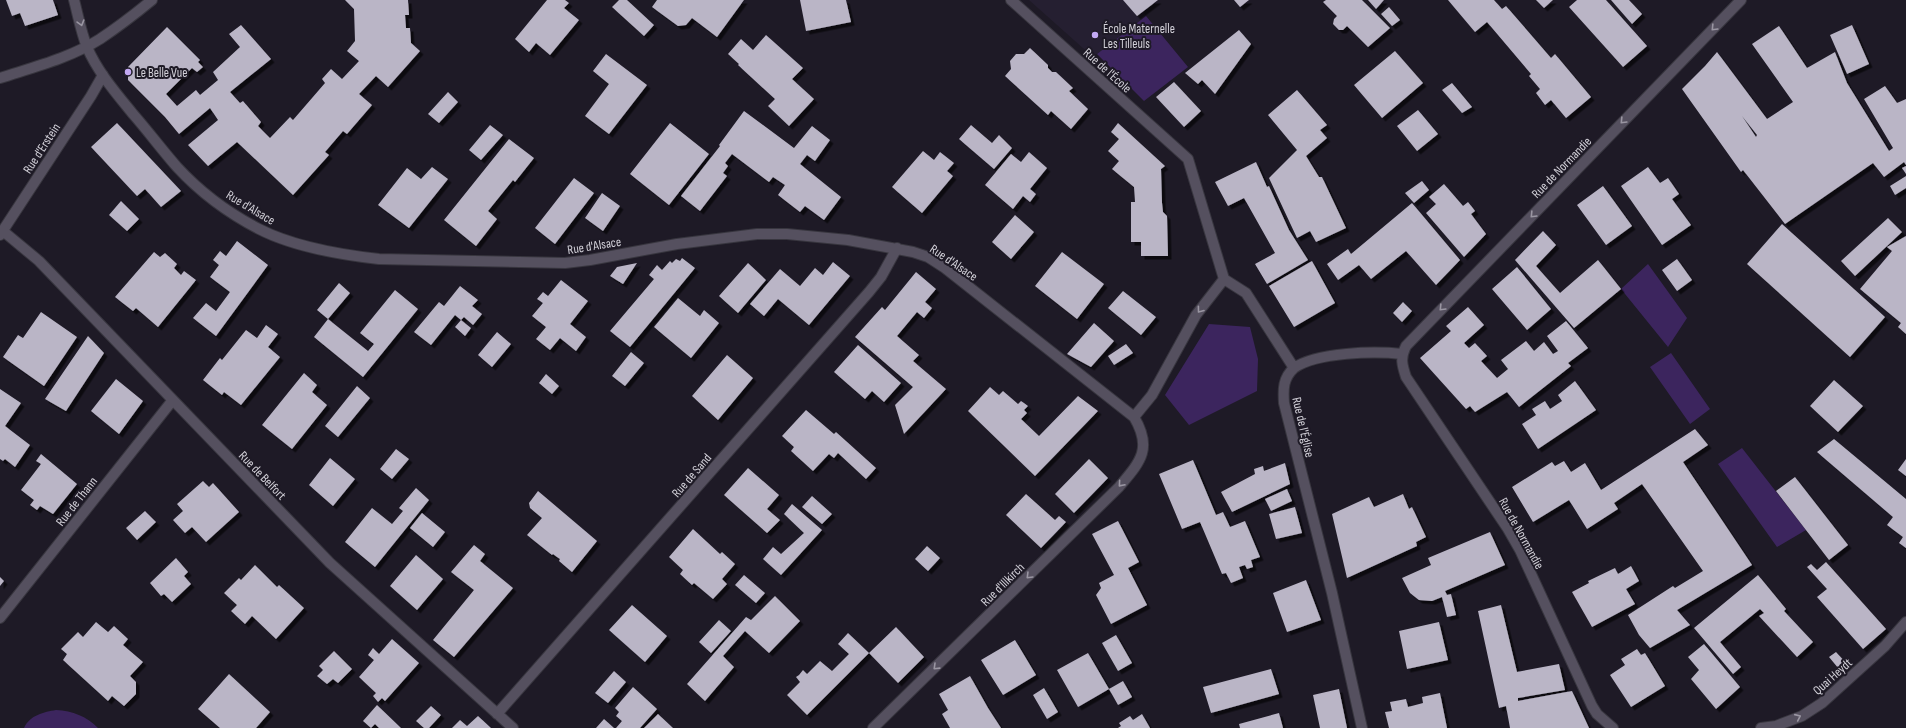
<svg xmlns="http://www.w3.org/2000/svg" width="1906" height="728" viewBox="0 0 1906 728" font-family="'Sofia Sans Condensed',sans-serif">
<defs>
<filter id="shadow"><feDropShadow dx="3.5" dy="3.5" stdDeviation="0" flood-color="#0009"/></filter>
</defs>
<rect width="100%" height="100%" fill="#1e1a26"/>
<path fill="#251f31" d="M1029 0H1158L1143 12 1146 16 1093 57Z"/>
<path fill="#3c255e" d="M1146 16 1188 67 1144 101 1097 54Z
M1648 264 1687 318 1668 347 1621 289Z
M1209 324 1250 327 1258 359 1257 391 1189 425 1165 395Z
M1671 353 1710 409 1690 424 1650 367Z
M1742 448 1806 530 1777 547 1718 464Z
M56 710C73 711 86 716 98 728H24C30 715 44 712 56 710Z"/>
<path fill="#bab5c6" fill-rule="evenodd" filter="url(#shadow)" d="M6 0H53L58 15 25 26 20 13 12 16Z
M345 0H408L409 15H405L406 28H410L411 43 420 51 388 87 376 76 359 94 372 105 347 134 343 131 325 152 329 155 293 195 237 142 208 166 188 145 218 120 210 108 179 134 165 117 128 80V67L167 27 200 60 198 62 203 67 197 72 192 68 166 94 177 106 196 90 200 95 218 80 213 72 240 47 229 34 241 25 271 59 230 92 240 103 243 101 261 122 258 126 270 138 290 117 293 120 325 83 322 79 331 69 342 79 359 61 347 51 355 41 354 9Z
M547 0H565L569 3 564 8 579 20 550 55 536 43 529 52 515 39Z
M619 0H627L654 25 644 36 612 7Z
M657 0H744L717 37 692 18 686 25 678 26 652 7Z
M800 0H846L851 22 806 31Z
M1123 0H1158L1137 16Z
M1234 0H1249L1240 7Z
M1326 0H1362L1390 28 1368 47 1347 26 1343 30H1339L1333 24 1334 19 1337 16 1323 2Z
M1368 0H1384L1376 9Z
M1448 0H1494L1502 9 1506 6 1551 58 1555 54 1591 97 1566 118 1551 100 1545 105 1536 93 1540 89 1529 76 1531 74 1487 22 1475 32Z
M1536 0H1553L1544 8Z
M1577 0H1606L1647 46 1623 67 1569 7Z
M1611 0H1629L1642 14 1632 24Z
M1389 7 1400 20 1392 26 1381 14Z
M1852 25 1869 64 1847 74 1830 35Z
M1779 26 1807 68 1835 52 1847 83 1889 151 1893 148 1864 99 1885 86 1897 103 1906 99V165L1904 162 1884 177 1873 163 1785 224 1743 170 1741 172 1682 89 1705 66 1717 52 1767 119 1793 102 1752 44ZM1742 116 1757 135 1756 137Z
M1239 30 1251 44 1215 94 1202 80 1198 84 1185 73Z
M766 35 803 68 792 79 814 99 789 126 768 106 775 99 738 65 739 64 728 54 741 39 753 50Z
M1030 48 1048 65V68L1052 72H1056L1073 88 1069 91 1088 109 1071 129 1051 111 1048 115 1005 76 1011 69 1010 61 1016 54H1024Z
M1395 51 1423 83 1382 118 1354 85Z
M606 54 647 85 609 134 585 116 609 84 593 71Z
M1174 82 1201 111 1184 127 1156 97Z
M1452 83 1472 107 1462 113 1442 90Z
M1297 90 1327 125 1320 130 1327 138 1306 156 1319 177H1322L1346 228 1316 242 1310 231 1297 238 1269 178 1297 150 1268 115Z
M448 92 458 102 439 123 428 114Z
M1418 110 1438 134 1417 151 1397 126Z
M744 111 794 148 812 126 830 140 815 161 807 155 800 164 841 197 824 220 805 206 800 212 778 195 785 185 773 177 769 182 732 154 725 163 728 166 723 173 727 176 700 211 681 196 720 146 719 145Z
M117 123 181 191 161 207 145 189 137 196 91 147Z
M670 123 709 154 669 205 630 174Z
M1118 123 1165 166 1161 169 1162 203 1163 212 1167 216 1168 256H1141V242H1131V202H1135L1134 187 1112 169 1119 161 1108 151 1119 139 1111 132Z
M490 125 503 135 481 160 469 150Z
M971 125 992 143 999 135 1012 148 994 169 959 139Z
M509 139 534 158 515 182 513 180 488 211 497 219 476 246 444 220Z
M923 151 934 160 940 152 954 163 947 171 953 176 922 213 892 187Z
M1029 152 1047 168 1030 189 1036 194 1030 202 1023 196 1013 209 985 185 1011 154 1021 162Z
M1256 162 1267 187 1269 186 1289 230 1308 260 1267 284 1255 264 1275 253 1244 198 1228 206 1215 182Z
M1906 166V174L1902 168Z
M432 167 448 179 409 228 378 205 407 168 421 179Z
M1648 167 1660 183 1668 178 1679 194 1672 199 1691 225 1662 245 1621 186Z
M1906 176V188L1895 195 1890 186Z
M574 178 594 193 555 244 535 228Z
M1422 181 1429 190 1414 203 1405 193Z
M1444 184 1463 206 1468 202 1472 207 1475 211 1471 214 1486 234 1464 257 1426 213 1436 204 1429 197Z
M1603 186 1632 226 1606 245 1577 205Z
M602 193 620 206 603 231 585 218Z
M121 201 139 219 127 231 109 215Z
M1412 203 1460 260 1436 285 1406 251 1371 279 1359 265 1338 280 1327 264 1348 249 1351 254Z
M1015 215 1034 232 1011 259 992 242Z
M1888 218 1902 232 1855 276 1841 261Z
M1782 224 1885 317 1850 357 1747 264Z
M1543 231 1556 245 1536 266 1560 293 1598 260 1621 289 1574 328 1515 260Z
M1906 236V334L1898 327 1901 323 1860 289 1892 251 1887 247Z
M237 241 268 265 216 336 193 318 206 303 216 311 230 292 210 277 219 265 213 260 220 251 226 256Z
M154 252 160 257 165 253 177 264 174 268 181 275 184 271 196 280 158 327 136 308 133 311 115 297Z
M1062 252 1104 284 1077 319 1035 286Z
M682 258 695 268 630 347 610 331 654 279 649 275 657 265 662 270 670 261 672 263 676 259 680 261Z
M1677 259 1692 280 1677 291 1662 270Z
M1312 261 1335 303 1294 327 1269 286Z
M833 262 850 276 809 325 778 299 764 316 750 304 780 269 800 286 815 268 823 275Z
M637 263 623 284 610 276 617 267Z
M748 263 766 280 738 313 719 296Z
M1517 267 1551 309 1527 330 1492 289Z
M916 272 936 289 925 302 932 308 924 318 917 312 897 336 919 355 913 361 946 389 904 434 895 405 913 387 855 337 882 307 885 310Z
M561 280 588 301 570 324 586 337 576 351 560 338 550 350 536 339 546 327 532 316 543 303 537 299 543 292 548 296Z
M339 283 350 293 328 319 368 351 374 344 360 333 395 290 418 309 363 377 314 337 328 319 317 310Z
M460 286 478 300 472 306 482 314 473 325 464 317 461 320 455 315 431 345 414 332 439 302 444 306Z
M1123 291 1156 317 1141 335 1108 308Z
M678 298 700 316 704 310 719 323 691 358 654 327Z
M1403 302 1412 311 1402 322 1393 313Z
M1468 307 1484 325 1464 343 1469 348 1475 343 1487 356 1481 361 1497 378 1508 369 1501 360 1526 341 1534 351 1544 342 1553 354 1558 351 1547 336 1566 321 1588 348 1568 363 1571 366 1519 407 1507 392 1475 412 1470 406 1466 409 1420 358 1451 331 1446 326Z
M41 312 77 337 44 386 3 357 18 335 23 338Z
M461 320 471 328 465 336 455 327Z
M1094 323 1114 341 1091 367 1067 354Z
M266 325 278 334 268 347 280 357 241 405 224 392 222 395 203 380 220 358 222 360 246 330 257 338Z
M497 332 511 344 492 367 478 355Z
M88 336 104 353 66 411 45 399Z
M1126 344 1133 353 1114 365 1108 356Z
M858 345 901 383 884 402 872 391 865 399 834 372Z
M631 352 644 363 625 386 612 376Z
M727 355 753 378 718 420 692 396Z
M304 373 317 385 312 392 327 405 292 449 262 425Z
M546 374 559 386 552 394 539 383Z
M116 379 143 401 119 434 91 411Z
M1834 380 1863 406 1838 432 1810 406Z
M1575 381 1596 410 1538 449 1522 424 1536 415 1532 409 1545 401 1550 409 1562 401 1558 395Z
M357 386 370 398 338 437 325 426Z
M990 387 999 395 1003 391 1018 404 1021 401 1024 403 1028 406 1024 410 1027 413 1021 419 1039 436 1078 396 1098 411 1035 476 968 411Z
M0 389 21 403 5 426 30 445 15 467 5 459 3 461 0 459Z
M806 410 834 434 836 432 876 468 866 479 838 453 834 458 829 454 813 471 791 451 794 447 782 436Z
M1695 429 1708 445 1683 462 1752 565 1677 610 1690 625 1650 648 1639 635 1628 615 1673 586 1675 588 1703 571 1642 484 1614 503 1618 509 1587 529 1569 500 1533 522 1512 487 1552 462 1555 466 1564 461 1571 472 1585 463 1601 490Z
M1834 439 1906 499V548L1899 543 1903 537 1887 525 1893 517 1817 452Z
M396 449 409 459 392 479 380 469Z
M41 454 77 484 53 514 40 506 37 510 30 505 34 500 21 490 41 464 36 461Z
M330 458 355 479 333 506 309 485Z
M1089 459 1108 478 1074 513 1055 494Z
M1906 459V476L1898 470Z
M1193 460 1216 515 1223 512 1230 527 1245 521 1260 557 1251 560 1253 567 1247 569 1245 565 1239 567 1243 578 1231 583 1226 573 1222 574 1200 522 1182 529 1159 474Z
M1285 463 1290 484 1232 512 1221 492 1255 474 1254 469 1263 466 1264 471Z
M748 468 779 495 767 509 780 520 767 533 724 495Z
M1795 477 1848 545 1829 560 1776 491Z
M203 481 209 487 213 483 239 512 206 542 192 527 185 533 173 520 183 511 177 504Z
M416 488 429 500 375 567 345 542 372 508 392 524 403 511 399 508Z
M1287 489 1292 501 1271 511 1265 499Z
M538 491 597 541 572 572 559 561 560 559 557 557 553 554 552 555 527 535 542 518 530 508 529 503Z
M1026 494 1055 520 1059 516 1066 522 1041 548 1006 515Z
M1403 494 1409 509 1412 507 1426 537 1416 542 1417 546 1347 578 1332 514 1369 497 1374 507Z
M812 496 832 514 822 524 802 507Z
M792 504 822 530 781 575 763 559 773 547 781 554 804 533 784 514Z
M1295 507 1302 533 1276 539 1269 514Z
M145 511 156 522 137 540 126 528Z
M422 513 445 532 433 547 410 528Z
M1118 521 1139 562 1128 568 1147 605 1111 624 1096 595 1101 588 1099 583 1114 575 1092 534Z
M693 529 720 554 722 552 735 564 722 579 727 584 713 599 694 583 692 585 680 574 683 570 669 557Z
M1490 532 1505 565 1445 591 1447 595 1451 594 1456 615 1447 617 1442 597 1432 601 1419 600 1410 593 1402 578 1431 565 1428 558Z
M474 545 485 554 480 561 513 588 454 657 433 640 474 590 451 572Z
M927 546 940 558 928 571 915 559Z
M416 555 443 579 417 610 390 586Z
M176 558 188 572 184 576 191 584 172 602 164 594 161 596 150 583Z
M1826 562 1886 629 1863 649 1817 597 1827 589 1807 567 1811 564 1817 570Z
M255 565 277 587 279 585 304 608 276 639 252 616 245 624 231 611 237 605 224 593 239 578 241 580Z
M1631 566 1639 581 1626 589 1635 604 1592 627 1572 592 1589 583 1588 581 1615 568 1618 574Z
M744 575 765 593 756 603 735 585Z
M1758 575 1786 609 1784 611 1813 642 1797 657 1759 616 1764 613 1760 609 1720 642 1741 667 1733 674 1694 628Z
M0 577 4 581 0 586Z
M1306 580 1321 620 1287 632 1273 593Z
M775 596 800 621 769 653 745 631 723 656 734 667 705 701 687 684 746 617 751 620Z
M632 605 667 636 645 662 609 630Z
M1501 605 1517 672 1559 664 1565 690 1518 698V701L1572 691 1589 728H1510L1506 706 1499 708 1478 611Z
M719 620 731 631 711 653 699 642Z
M96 622 108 632 114 626 128 639 123 645 143 662 130 676 136 682V694L124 706 112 696 108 701 63 660 67 654 61 649 78 632 83 637Z
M1439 622 1448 660 1407 669 1399 631Z
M896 627 924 657 898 683 869 653 807 715 787 695 800 682 796 677 799 675 803 670 807 674 820 661 832 671 849 654 838 644 848 633 869 653Z
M1116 635 1132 663 1118 671 1102 643Z
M392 639 419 663 385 701 382 698 378 702 373 696 376 693 359 677 374 660 368 655 373 648 379 654Z
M1015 640 1036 675 1003 695 981 660Z
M1704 644 1740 687 1716 709 1691 679 1699 670 1688 657Z
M1637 649 1641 655 1645 653 1665 686 1631 707 1610 675 1625 665 1621 659Z
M334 651 352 669 338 683 333 679 327 684 317 676 323 670 319 666Z
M1836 652 1846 663 1839 669 1829 657Z
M1088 653 1109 689 1078 707 1057 670Z
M1271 669 1279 694 1211 713 1203 687Z
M614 671 626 682 608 703 595 693Z
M229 674 270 712 256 728H220L198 709Z
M970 676 988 708 1001 728H950L942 714 948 710 939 694Z
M1123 681 1132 697 1118 705 1109 689Z
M633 687 657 709 640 728H616L622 721 616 716 619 712 615 708Z
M1044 688 1058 712 1047 719 1033 695Z
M1339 689 1347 728H1320L1313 695Z
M1440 693 1447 728H1389L1385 712 1392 711 1390 702 1406 699 1408 707 1423 703 1422 697Z
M377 705 401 728H379L375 724 371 728 363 721Z
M431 706 441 715 429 728H424L416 721Z
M1279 713 1283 728H1240L1239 724Z
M658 714 673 728H644Z
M1142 714 1150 728H1118L1121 726 1119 723 1130 716 1133 720Z
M478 716 491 728H452L460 720 467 726Z
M604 719 614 728H596Z"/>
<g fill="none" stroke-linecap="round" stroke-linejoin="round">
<g stroke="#38363f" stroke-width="12">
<path id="minor" d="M74 0C78 15 81 32 87 47 97 71 116 93 133 114 148 131 162 150 177 167 200 192 230 214 259 229 292 246 343 255 379 259L565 263 590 260 677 244 757 234H787L848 240 913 252 928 257 945 268 1134 417C1153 449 1140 462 1119 487L873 728
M1011 0 1188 159 1224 279 1246 293 1294 368C1283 378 1283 389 1284 403L1332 593 1362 728
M0 78C34 67 70 58 100 39 118 27 135 14 152 0
M3 231 39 261 330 563 513 728
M0 235 91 96 103 75
M1294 368C1317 352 1375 351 1402 354
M1134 417 1152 395 1196 315 1224 279
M0 618 172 401
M497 714 869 292 881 277 897 248
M1613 728 1597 714 1592 706 1520 550 1508 529 1406 377C1402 365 1400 358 1406 346L1741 0
M1761 728 1776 726 1802 716 1822 703 1885 646 1906 622"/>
</g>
<use href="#minor" stroke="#55505f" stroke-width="10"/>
</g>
<defs><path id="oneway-chevron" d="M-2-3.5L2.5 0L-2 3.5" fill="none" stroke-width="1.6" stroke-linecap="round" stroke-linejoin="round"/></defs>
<g stroke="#9a96a2">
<use href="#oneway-chevron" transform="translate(81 23) rotate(74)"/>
<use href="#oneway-chevron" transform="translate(1714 28) rotate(134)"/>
<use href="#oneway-chevron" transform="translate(1623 121) rotate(134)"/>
<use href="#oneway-chevron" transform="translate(1533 215) rotate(134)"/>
<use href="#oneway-chevron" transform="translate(1442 308) rotate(134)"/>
<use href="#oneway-chevron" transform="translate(1200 310) rotate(127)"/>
<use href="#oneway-chevron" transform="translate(1121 484) rotate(131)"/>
<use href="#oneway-chevron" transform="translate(1029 576) rotate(135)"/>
<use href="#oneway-chevron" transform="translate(936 667) rotate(136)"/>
<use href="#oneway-chevron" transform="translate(1798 717) rotate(-24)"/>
</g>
<g fill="#c2a8f2" stroke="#1e1a26" stroke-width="1.5">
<circle cx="1095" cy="35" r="4"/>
<circle cx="128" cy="72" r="4"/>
</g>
<g text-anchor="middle" stroke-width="4" stroke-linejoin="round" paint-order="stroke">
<g font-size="13" fill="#d2d0d8" stroke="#1e1a26" text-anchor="start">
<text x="1103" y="33">École Maternelle<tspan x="1103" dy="15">Les Tilleuls</tspan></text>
<text x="136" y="77">Le Belle Vue</text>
</g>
<g font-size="13" fill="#d2d0d8" stroke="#1e1a26">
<text transform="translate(1108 70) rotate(42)" y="5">Rue de l'École</text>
<text transform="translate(41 148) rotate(-57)" y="5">Rue d'Erstein</text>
<text transform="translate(1561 167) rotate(-46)" y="5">Rue de Normandie</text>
<text transform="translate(251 207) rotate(31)" y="5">Rue d'Alsace</text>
<text transform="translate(594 245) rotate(-9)" y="5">Rue d'Alsace</text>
<text transform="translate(954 262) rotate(34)" y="5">Rue d'Alsace</text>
<text transform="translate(1304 427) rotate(77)" y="5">Rue de l'Église</text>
<text transform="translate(263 475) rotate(46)" y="5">Rue de Belfort</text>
<text transform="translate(691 475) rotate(-49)" y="5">Rue de Sand</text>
<text transform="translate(76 501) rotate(-52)" y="5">Rue de Thann</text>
<text transform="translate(1522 533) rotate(61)" y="5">Rue de Normandie</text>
<text transform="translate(1002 584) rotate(-45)" y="5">Rue d'Illkirch</text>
<text transform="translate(1832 676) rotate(-42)" y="5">Quai Heydt</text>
</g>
</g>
</svg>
